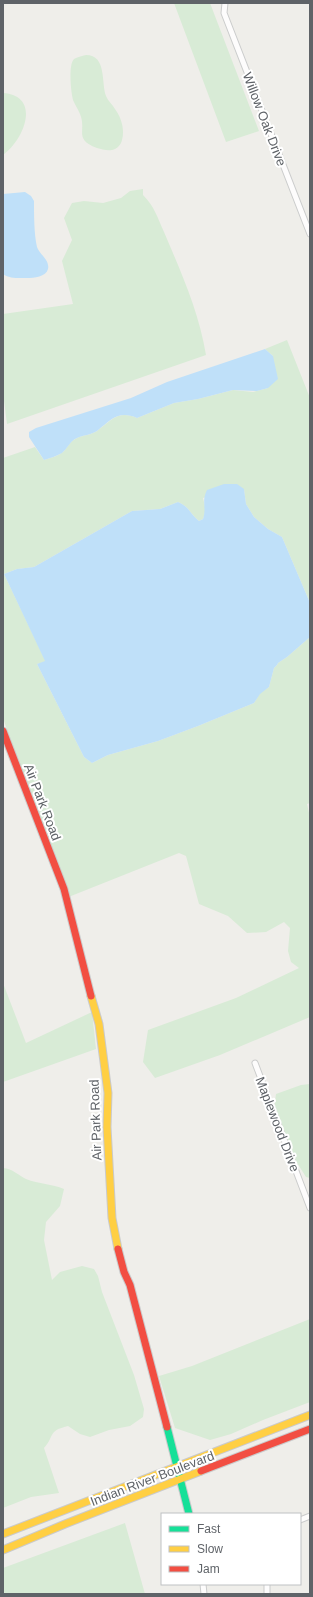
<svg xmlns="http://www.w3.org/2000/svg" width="313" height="1597" viewBox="0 0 313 1597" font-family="Arial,sans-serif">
<rect width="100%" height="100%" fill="#efeeea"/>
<path fill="#d8ebd6" d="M174 3H210L259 131 226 142Z
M86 55C107 55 101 83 106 96 108 101 112 104 115 109 121 117 125 129 122 140 121 145 117 149 112 150 106 151 102 149 97 148 73 139 87 131 80 114 78 109 75 105 73 100 71 93 68 65 74 59 77 57 82 56 86 55Z
M3 93C42 96 24 140 3 155Z
M143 189V195C155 207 157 217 164 232 181 272 199 312 206 355L7 424 3 393V314L73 304 62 261 72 240 64 218 72 203 84 201 103 203 121 198 130 191Z
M287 340 310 398V603L282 537 268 529 254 517 246 504 244 489 203 498 206 510 203 519 199 521C189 513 191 508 178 502L160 509 132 511 34 567 17 569 4 574 46 662 37 664 84 757 92 763 108 755 158 741 198 726 254 703 260 693 269 687 274 668 277 665 278 663 287 657 310 637V803L307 804 310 817V1017L220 1055 155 1078 143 1062 148 1030 236 998 299 968 291 962 288 951 290 928 284 922 266 932 247 933 228 916 199 904 186 856 179 853 66 898 3 718V458L35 447 44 460C50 458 59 456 64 451 68 446 71 441 77 438 83 435 91 435 97 431 112 420 118 410 137 418L174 403 198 399 233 390 253 392 268 388 273 356 265 349Z
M3 983 26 1043 92 1012 96 1049 3 1082Z
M310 1084V1178L306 1177 272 1123 276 1094 301 1085Z
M3 1168C13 1169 18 1175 26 1179 39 1184 52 1184 64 1189L60 1206 46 1222 44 1240 52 1280 60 1272 82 1266 94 1269 98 1276 102 1292 134 1375 144 1409 143 1417 130 1426 109 1430 90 1437 80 1434 68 1426C47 1431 55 1436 44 1448L59 1493 31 1497 3 1508Z
M310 1319V1402L263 1420 231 1434 210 1440 175 1428 159 1376 192 1366Z
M125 1523 145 1594H3V1568Z"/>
<path fill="#bfe0f9" d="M25 192 31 196 34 201C34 214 34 234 37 247 40 255 50 260 48 269 46 277 34 278 27 278 19 278 10 279 3 274V194Z
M265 349 273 356 278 379 268 388 257 391 233 390 198 399 174 403 137 418C118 410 111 420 97 431 91 435 83 435 77 438 70 441 67 449 62 453 57 456 50 458 44 460L29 437V432L36 428 131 398 167 382Z
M224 484H237L244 489 246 504 254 517 268 529 282 537 310 603V637L287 657 278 663 277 665 274 668 269 687 260 694 254 703 198 726 158 741 108 755 92 763 84 757 37 664 45 661 4 574 17 569 34 567 132 511 160 509 178 502C191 508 189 513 199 521L203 519C207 507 201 502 207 490Z"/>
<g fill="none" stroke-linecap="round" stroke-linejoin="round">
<g stroke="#cbcccc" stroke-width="7">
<path id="street" d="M225 3 224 13 310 234
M255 1063 310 1208
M300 1520 310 1516
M203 1584 204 1594
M267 1584V1594"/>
</g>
<g stroke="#cacacb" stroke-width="9">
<path id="fast" d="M167 1427 189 1514"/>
</g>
<g stroke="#cacacb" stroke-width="9">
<path id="slow" d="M91 996 99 1024 108 1093 107 1127 112 1218 118 1249
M3 1534 310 1415
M3 1550 65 1524 201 1471"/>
</g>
<g stroke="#cacacb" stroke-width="9">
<path id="jam" d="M3 731 64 889 91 996
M118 1249 124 1272 130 1285 167 1427
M201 1471 310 1429"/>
</g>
<use href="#street" stroke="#fdfcfc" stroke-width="5"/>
<use href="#fast" stroke="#16e098" stroke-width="7"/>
<use href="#slow" stroke="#ffcf43" stroke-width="7"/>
<use href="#jam" stroke="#f24e42" stroke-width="7"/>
</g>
<g text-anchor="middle" stroke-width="4" stroke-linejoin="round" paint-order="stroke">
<g font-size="13" fill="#5f6368" stroke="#fff">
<text transform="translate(265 119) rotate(69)" y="5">Willow Oak Drive</text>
<text transform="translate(43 802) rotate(69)" y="5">Air Park Road</text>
<text transform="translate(95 1120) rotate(-92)" y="5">Air Park Road</text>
<text transform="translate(278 1124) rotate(69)" y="5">Maplewood Drive</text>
<text transform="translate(152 1478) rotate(-21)" y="5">Indian River Boulevard</text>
</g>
</g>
<rect width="313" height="1597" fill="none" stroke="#5f6368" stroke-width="8"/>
<rect x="161" y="1513" width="140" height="72" fill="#ffffff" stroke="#bfc1c3"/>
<rect x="169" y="1526" width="20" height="6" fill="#16e098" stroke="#bfc1c3"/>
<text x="197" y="1533" font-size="12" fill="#5f6368">Fast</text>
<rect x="169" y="1546" width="20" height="6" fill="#ffcf43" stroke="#bfc1c3"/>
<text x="197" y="1553" font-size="12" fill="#5f6368">Slow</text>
<rect x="169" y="1566" width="20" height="6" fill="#f24e42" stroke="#bfc1c3"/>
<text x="197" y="1573" font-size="12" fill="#5f6368">Jam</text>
</svg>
